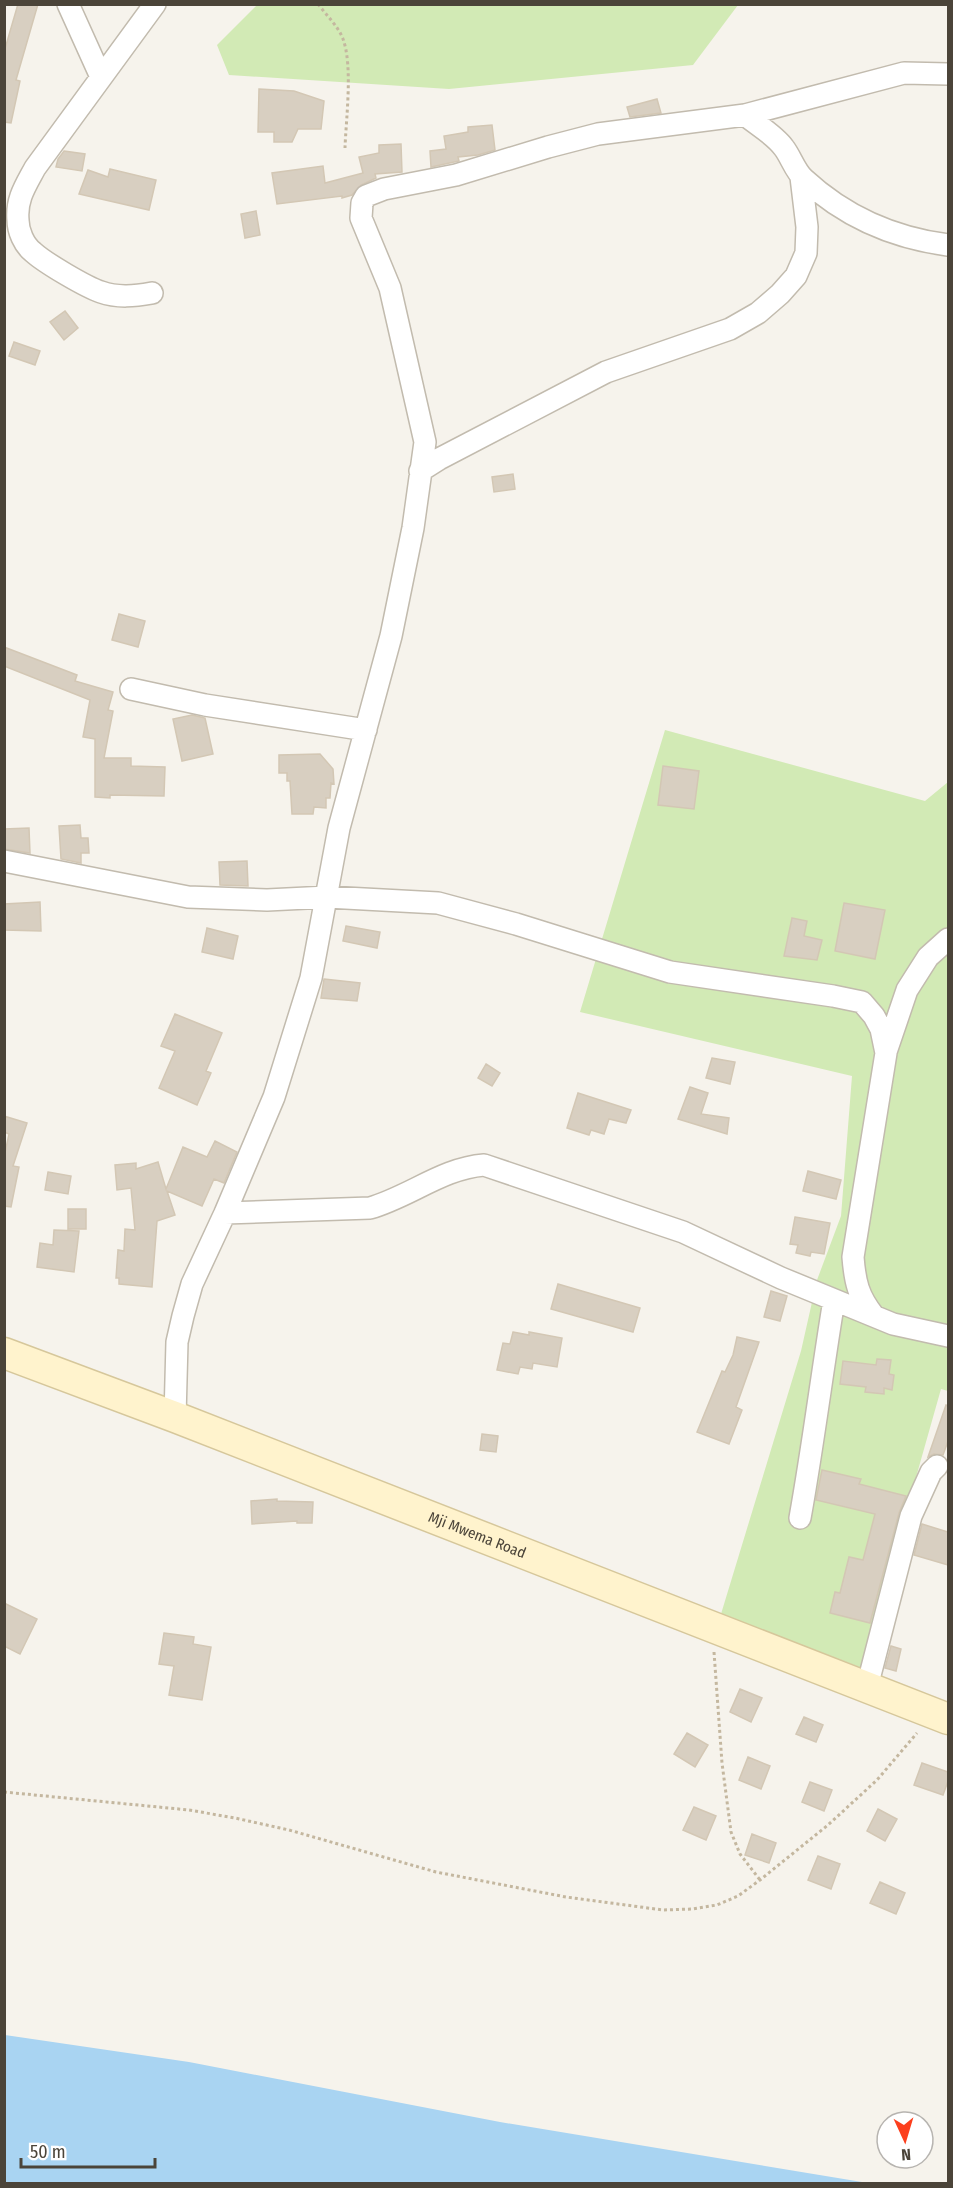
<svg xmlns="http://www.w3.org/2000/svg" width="953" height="2188" viewBox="0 0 953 2188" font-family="'Fira Sans Condensed',sans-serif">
<rect width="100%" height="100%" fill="#f6f3ec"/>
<path fill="#d2eab5" d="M257 5V4L738 5 693 65 449 89 229 75 217 45Z
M665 730 925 801 948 782V1391L941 1389 862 1668 721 1614 801 1351 817 1280 841 1216 852 1076 580 1012Z"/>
<path fill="#a9d4f2" d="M5 2035 189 2062 500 2122 868 2183H5Z"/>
<path fill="#d8cfc1" stroke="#d3c7b4" stroke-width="1.5" d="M18 4H38L16 80 20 81 11 123 4 122V52Z
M259 89 294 91 324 101 321 129H298L292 142H274V132H258Z
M657 99 661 113 630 117 627 107Z
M492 125 495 150 478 155 458 157 459 161 431 167 430 151 446 149 444 136 468 132V127Z
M401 144 402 172 375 174 376 178 361 185 352 195 342 198V196L277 204 272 173 323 166 325 183 363 173 359 157 379 153V145Z
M64 151 85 154 82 171 56 167 58 159Z
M110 169 156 180 149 210 79 194 88 170 108 177Z
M256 211 260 235 245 238 241 214Z
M65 311 78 328 64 340 50 322Z
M14 342 40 351 35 365 9 356Z
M513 474 515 489 494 492 492 477Z
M119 614 145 621 138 647 112 640Z
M4 647 77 675 75 681 113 692 108 710 113 711 104 758H131V766L165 767 164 796 110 795V798L95 797V739L83 737 90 700 4 666Z
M192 715 205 718 213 754 182 761 173 719Z
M320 754 333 769 334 784 331 783 330 798H326V808L314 807 313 814H292L290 781H287V773H279V755Z
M663 766 699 771 694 809 658 805Z
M80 825 81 838H88L89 853H81V863L61 859 59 826Z
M29 828 30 853 4 849V829Z
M247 861 248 886 220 885 219 862Z
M40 902 41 931 4 930V904Z
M844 903 885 910 875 959 835 951Z
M792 918 807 921 804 936 822 940 817 960 784 956Z
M346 926 380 932 377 948 343 941Z
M207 928 238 936 233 959 202 952Z
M324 979 360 983 357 1001 321 998Z
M175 1014 222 1033 206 1071 211 1073 197 1105 159 1088 175 1051 161 1046Z
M712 1058 735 1062 730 1084 706 1078Z
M486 1064 500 1073 492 1086 478 1078Z
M690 1087 708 1093 701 1114 729 1118 727 1134 678 1119Z
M578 1093 631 1110 626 1123 609 1119 604 1134 591 1130 589 1135 567 1128Z
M4 1116 27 1123 13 1166 19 1167 11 1207 4 1206V1157L9 1134 4 1132Z
M215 1141 237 1152 224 1183 214 1179 202 1206 167 1191 175 1215 157 1221 152 1287 119 1284V1278H116L118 1250 124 1251 125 1229 135 1230 131 1188 117 1190 115 1165 136 1163V1169L158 1162 166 1189 183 1147 207 1157Z
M808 1171 841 1180 836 1199 803 1191Z
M48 1172 71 1176 68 1194 45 1190Z
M68 1209H86V1229H68Z
M795 1217 830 1223 824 1254 811 1252 810 1256 796 1253 798 1245 790 1244Z
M54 1230 79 1231 74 1272 37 1267 40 1243 53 1245Z
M558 1284 640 1308 633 1332 551 1309Z
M771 1291 787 1296 780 1321 764 1317Z
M513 1332 529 1335V1332L562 1338 557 1367 533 1363 532 1369 520 1367 518 1374 497 1370 503 1343 510 1344Z
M737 1337 759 1342 736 1407 742 1410 729 1444 697 1432 722 1371 725 1372 733 1355Z
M877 1359 891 1360 889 1374 894 1375 892 1390 884 1388V1394L865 1392 866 1387 840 1384 843 1361 876 1365Z
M946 1405 948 1406V1441L943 1455 934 1454 928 1457Z
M482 1434 498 1436 496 1452 480 1450Z
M822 1470 861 1479 859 1484 906 1496 899 1513 870 1623 830 1613 835 1592 840 1593 849 1557 863 1560 875 1514 816 1500Z
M277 1499V1501L313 1502 312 1523H297V1521L252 1524 251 1501Z
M922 1524 948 1532V1565L914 1555Z
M4 1603 37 1619 20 1654 4 1646Z
M164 1633 194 1637 193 1644 211 1647 202 1700 169 1695 174 1666 159 1664Z
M891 1646 901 1649 896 1671 885 1668Z
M740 1689 762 1698 751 1722 730 1712Z
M804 1717 823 1725 816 1742 796 1734Z
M687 1733 708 1745 695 1767 674 1754Z
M748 1757 770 1766 761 1789 739 1780Z
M922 1763 948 1772V1781L943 1795 914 1785Z
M810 1782 832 1790 824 1811 802 1802Z
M694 1807 716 1816 706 1840 683 1830Z
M878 1809 897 1819 885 1841 867 1831Z
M752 1834 776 1843 769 1863 745 1855Z
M818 1856 840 1864 831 1889 808 1880Z
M880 1882 905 1893 896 1914 870 1903Z"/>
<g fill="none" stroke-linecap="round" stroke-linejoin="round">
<g stroke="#c2bbae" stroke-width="24">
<path id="street" d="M68 4 101 77
M745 115C757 125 775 135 784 148 791 157 795 171 804 179 844 216 894 238 948 245
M152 293C135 296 118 298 101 292 86 287 45 263 33 252 24 245 18 231 18 220 16 199 26 185 35 168L155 4
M420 471 439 459 606 372 730 329 758 313 780 294 796 276 806 253 807 227 801 177
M131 689 205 705 366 730
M4 861 188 897 267 900 327 897 438 903 516 924 670 972 833 996 862 1002 874 1016 881 1029 886 1053 853 1257C855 1282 858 1296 874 1316
M886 1052 907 990 928 957 948 939
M225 1213 370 1208C409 1197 443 1168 484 1165L683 1232 781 1278 893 1324 948 1336
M175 1417 177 1342 183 1316 192 1284 225 1213 274 1097 311 978 339 828 391 636 413 528 425 442 390 288 361 218 362 203 366 196 384 189 456 175 548 147 598 134 745 115 904 73 948 74
M800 1518C813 1446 822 1373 834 1300
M867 1687 911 1516 931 1472 937 1466"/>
</g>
<g stroke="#d6c79b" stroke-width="33">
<g id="secondary">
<path id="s1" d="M4 1353 175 1417 948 1719"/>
</g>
</g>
<path stroke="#c4b79f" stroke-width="3" stroke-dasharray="3 3" stroke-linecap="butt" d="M318 4C327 16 338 26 343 39 353 66 346 119 345 148
M714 1652 722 1763 731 1832 740 1854 760 1880
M4 1792 189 1810 235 1818 289 1830 436 1872 566 1897 663 1910 692 1909 717 1905 738 1896 760 1880 828 1825 877 1780 917 1733"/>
<use href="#street" stroke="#fff" stroke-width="21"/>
<use href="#secondary" stroke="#fff3cd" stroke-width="30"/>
</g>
<g text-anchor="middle" stroke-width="4.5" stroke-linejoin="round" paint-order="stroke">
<g font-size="15" fill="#4b4439" stroke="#fff">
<text dy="5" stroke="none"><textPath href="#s1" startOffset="507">Mji Mwema Road</textPath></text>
</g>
</g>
<rect width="953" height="2188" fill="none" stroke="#4b4439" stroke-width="12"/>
<g transform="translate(905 2140) rotate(176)"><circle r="28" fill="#ffffff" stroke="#b7b4b0" stroke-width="1.5"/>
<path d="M0-4.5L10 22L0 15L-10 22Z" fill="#fc3f1d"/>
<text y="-9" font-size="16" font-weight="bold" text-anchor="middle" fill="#4b4439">N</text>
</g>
<path d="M21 2158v9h134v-9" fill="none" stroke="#4b4439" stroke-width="3"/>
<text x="30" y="2158" font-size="18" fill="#4b4439" stroke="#ffffff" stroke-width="4.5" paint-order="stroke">50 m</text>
</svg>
